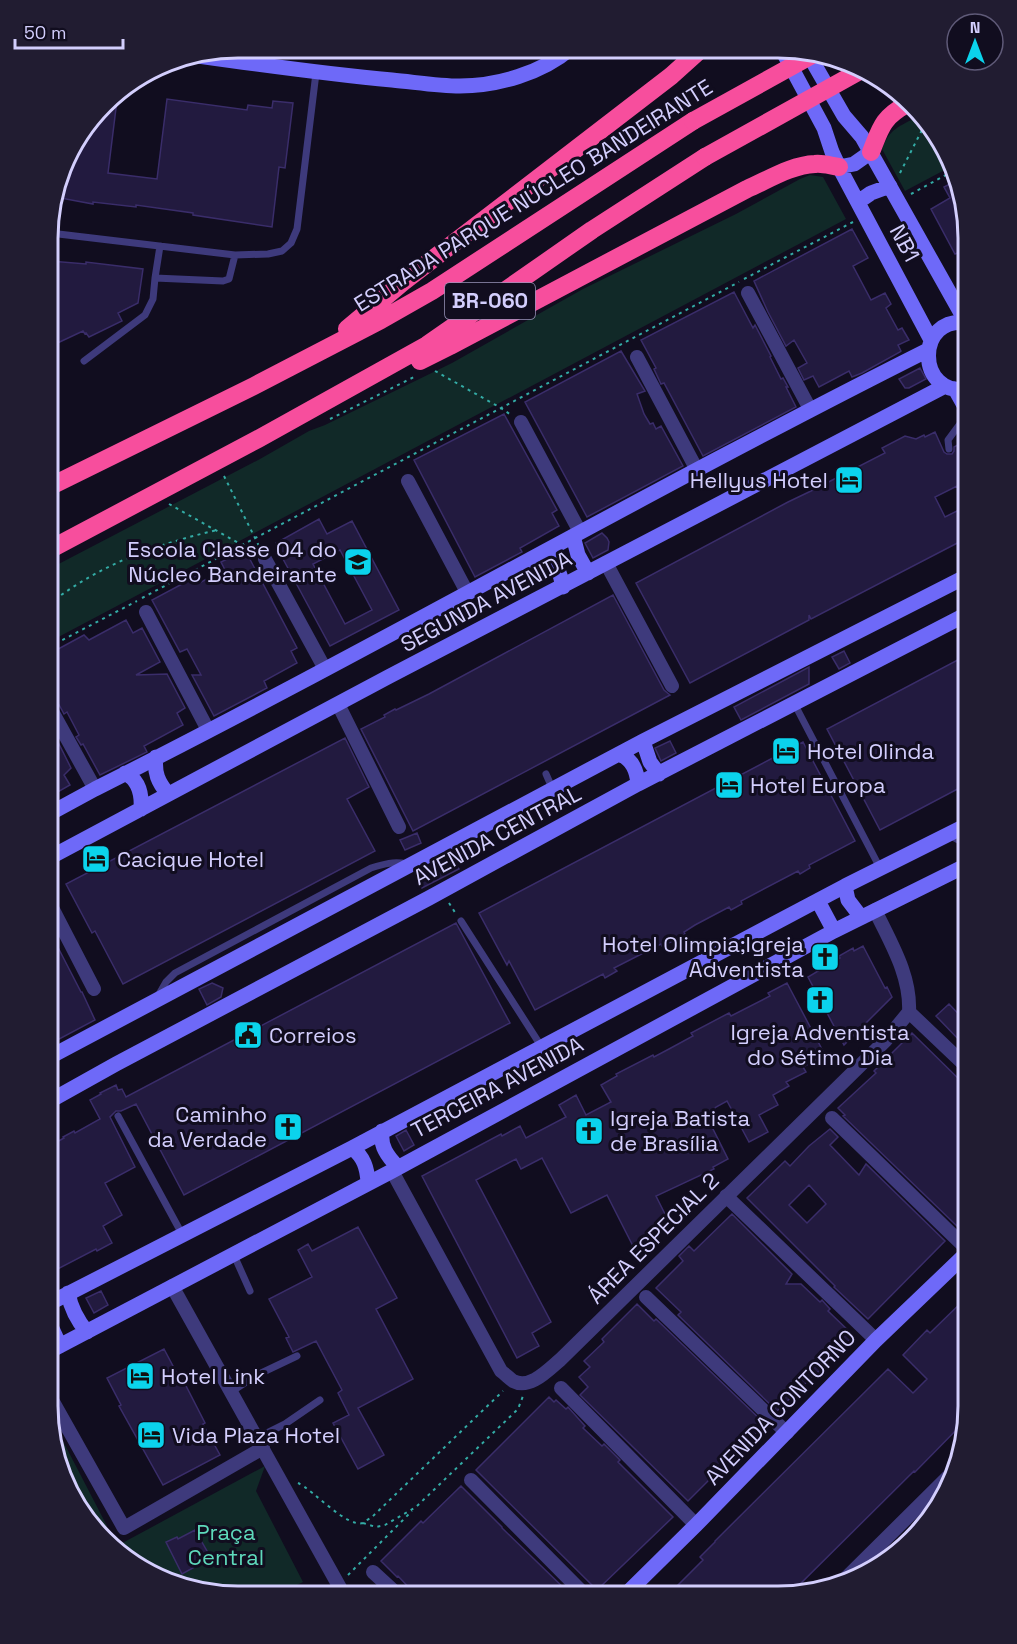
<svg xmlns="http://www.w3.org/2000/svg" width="1017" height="1644" viewBox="0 0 1017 1644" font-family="'Space Grotesk',sans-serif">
<rect width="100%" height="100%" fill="#110d1f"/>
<path fill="#112928" d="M917 117 954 165 905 191 882 149C889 129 900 126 917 117Z
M810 175 823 177 846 219 49 642V569L260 459 309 431 325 425 452 363 583 289 736 214 800 179Z
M50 1416 107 1526 102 1529 62 1478Z
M265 1466 256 1491 303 1582 277 1595 214 1594 123 1557 115 1547Z"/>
<path fill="#221a3f" stroke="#3a2d6a" stroke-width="1.5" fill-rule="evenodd" d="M118 92 108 173 157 179 167 99 247 110 248 105 272 108 273 101 293 103 285 168 279 167 272 227 193 215V213L136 205V207L93 202V204L55 197 68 154 113 96Z
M957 180 969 238V268L960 252 955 254 931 209 950 198 944 187Z
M852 229 868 258 853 266 871 300 885 293 891 304 886 308 898 330 902 328 909 340 898 345 901 351 900 352 862 373 852 377 849 371 819 387 813 376 804 380 798 368 807 363 794 340 786 346 768 312 754 281Z
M50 261 86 264V262L143 269 138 303 118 313 122 321 89 337 86 333 85 334 83 331 49 347Z
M734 292 753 328 755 325 771 356 770 357 781 379 783 378 788 387H786L796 407 703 456 664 383 661 384 654 369 656 368 641 340Z
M621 351 645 391 637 394 644 414 650 424 653 423 656 429 661 426 683 466 587 517 525 402Z
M920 368 926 379 909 388H905L899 379Z
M504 414 557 510 552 513 559 526 520 548 522 552 475 577 414 460Z
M935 432 944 452 947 454H952L954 451V447L969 439V537L811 619 809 615V620L690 683 636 583 788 502 811 491 885 453 882 448 905 436 916 439 924 435 925 437ZM957 486 967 506 945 517 935 497Z
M319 519 327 534 352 521 399 610 330 646 283 559 276 543ZM340 550 372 610 345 624 313 564Z
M602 533 607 538 609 542 608 550 593 558 585 543Z
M245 550 297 648 291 651 297 663 264 681 267 688 214 716 192 675H201L187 649 180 652 152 600 197 576 201 582 225 570 221 562Z
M613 595 664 690 670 695 413 831 361 729 385 717 384 715 395 709 396 710 429 694Z
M126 620 133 633 142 628 160 662 136 675 167 674 185 708 177 713 183 725 144 746 147 752 100 775 83 744 81 745 76 737 79 735 67 712 64 714 57 701 49 697V654L84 635 89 640Z
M844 651 850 663 839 669 832 657Z
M969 654V783L880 830 827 729Z
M809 667V684L741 720 734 707Z
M49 724 71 768 64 775 70 785 49 797Z
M345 738 369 787 347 799 375 851 123 984 95 931 92 933 66 884Z
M670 741 676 753 661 761 655 748Z
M803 742 855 841 809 865 810 868 800 874 798 871 741 901 742 904 731 910 729 907 695 925 684 932 685 934 677 939 662 946 661 944 614 968 617 971 605 978 603 974 535 1010 509 961 507 965 479 913Z
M417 833 421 843 405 850 400 840Z
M451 856 459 869 422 888 416 876Z
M456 923 510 1023 184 1195 136 1104 121 1111H116L110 1117 135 1167 105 1183 122 1215 103 1226 112 1243 97 1251 96 1249 48 1274V1207L55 1203 48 1191V1147L64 1138 63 1137 74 1131 75 1133 100 1119 90 1100 101 1094 100 1093 116 1085 118 1090 122 1089 126 1097Z
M49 930 81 992H82L95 1020 48 1045Z
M863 946 885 988 887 987 892 997 844 1045 808 977 840 958 839 956 853 948 854 951Z
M212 983 223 988 221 997 207 1005 199 989Z
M787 983 825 1055 803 1067 806 1072 786 1082 789 1086 773 1095 778 1105 759 1115 768 1132 749 1142 727 1101 716 1107 707 1117 728 1159 713 1167 714 1169 656 1196 668 1220 636 1252 607 1195 571 1213 542 1158 521 1169 516 1159 476 1180 551 1322 532 1333 539 1346 517 1358 422 1176 501 1134 502 1136 520 1126 526 1138 566 1117 559 1105 576 1095 586 1115 611 1102 601 1085 617 1076 616 1074 653 1055 654 1057 669 1049 693 1036 691 1033 729 1013 731 1016 770 996 768 993Z
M949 1004 969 1025V1039L963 1044 936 1016Z
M912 1033 969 1089V1218L959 1228 843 1116 845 1115 838 1108 876 1073 874 1071Z
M830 1129 838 1137 830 1145 859 1175 866 1164 945 1241 868 1319 834 1287 835 1286 747 1198 785 1161 790 1166 809 1146ZM809 1185 826 1204 807 1223 789 1205Z
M406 1130 414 1145 404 1151 396 1136Z
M732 1214 792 1274 786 1284H801L820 1302 822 1300 830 1309 828 1311 854 1336 825 1364 828 1367 820 1374 818 1372 816 1373 777 1411 678 1315 681 1312 656 1288 683 1261 679 1256 689 1246 694 1251Z
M358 1227 397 1298 376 1309 413 1379 358 1408 384 1455 358 1469 333 1423 349 1415 338 1393 342 1390 316 1341 293 1352 286 1338 289 1337 269 1299 312 1277 298 1250 308 1244 312 1251Z
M101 1291 108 1305 94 1313 86 1298Z
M969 1295V1417L915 1472 914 1471 791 1593 779 1596H667L703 1560 700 1557 715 1542V1541L888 1369 913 1393 927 1379 903 1355 927 1330 930 1333Z
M637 1304 654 1321 656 1319 765 1424 688 1501 580 1395 588 1387 579 1377 590 1367 584 1361 604 1342 602 1339Z
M164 1349 181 1381 183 1380 205 1423 203 1424 220 1455 163 1485 119 1406 121 1405 107 1378Z
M549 1397 554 1402 556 1400 566 1409 568 1407 585 1426 583 1428 602 1446 604 1444 620 1460 618 1462 673 1517 597 1590 476 1470Z
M461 1486 502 1527V1528L571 1595H416L398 1576 397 1577 381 1561 421 1521 423 1523Z
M195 1530 211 1558 182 1574 166 1542 177 1537 178 1539Z"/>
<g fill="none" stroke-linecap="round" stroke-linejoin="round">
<path stroke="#33aba5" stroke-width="2" stroke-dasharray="3 4.5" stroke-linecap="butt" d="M900 173 924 126
M911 194 955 170
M744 279 853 222
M435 371 501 408 511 415
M330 419 416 376
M224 476 259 546
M169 504 242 545
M142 598 739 282
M49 604C101 564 154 545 217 530
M49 647 137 601
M449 903 456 914
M298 1483C313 1490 347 1528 363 1523 364 1522 370 1518 371 1518L503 1391
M363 1523 376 1527 385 1525 416 1507 518 1409 523 1396
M348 1575 412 1511"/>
<path stroke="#3e3a7c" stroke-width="7" d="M50 233 235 255 268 254 282 251 291 243 297 229 316 73
M160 246 155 278 223 281 229 279 235 255
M84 361 145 315 153 299 155 278
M949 449 948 440 968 413
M794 703 880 868
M546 774 553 790
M949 835 969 846
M461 921 541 1046
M158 996 166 982 175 973 371 868C384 864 394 861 407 864
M118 1116 182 1234
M233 1253 250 1291
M231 1392 257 1375 297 1356
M257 1438 285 1424 320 1400"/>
<path stroke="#3e3a7c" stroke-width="14" d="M748 293 810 409
M637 357 697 470
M521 422 580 532
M408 481 468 594
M265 559 325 669
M606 563 672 686
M146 612 208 730
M338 704 399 827
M49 706 95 789
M49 902 94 989
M909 1012 969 1069
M832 1118 969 1251
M392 1171 501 1371C505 1374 509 1378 513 1381 530 1390 548 1370 560 1360L885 1041 909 1012C911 975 890 942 875 910
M726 1196 876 1340
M172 1286 344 1595
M646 1297 787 1433
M561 1388 696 1525
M48 1393 124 1528 263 1448
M471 1480 585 1595
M373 1572 398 1595
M840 1584 957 1468"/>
<path stroke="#6e69f8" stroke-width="15" d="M782 50 824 128 832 152 839 167 931 340
M806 50 844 116 862 137 966 322
M198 56C262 65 327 74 392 80 414 82 438 86 460 86 497 86 542 73 570 49
M839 167 854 164 871 152
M858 202 871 193 890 186
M955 389 969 414
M969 389C915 398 915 313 969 323
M573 536 578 555 588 573
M544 552C556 561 560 572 563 587
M643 741 650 762 659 774
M621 755C633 760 637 772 638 784
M156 757C154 773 158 782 168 794
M125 773C139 780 142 795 141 809
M49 814 95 789C375 648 647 491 928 350
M49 858 388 677 945 386
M845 886 848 900 861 917
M818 901 834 931
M48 1058 643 741 969 575
M48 1102 116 1064 429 898 638 784 969 613
M382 1131C380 1146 387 1156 398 1167
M352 1148C364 1157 367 1168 368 1182
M68 1293C71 1309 77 1320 87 1332
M48 1304 352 1148 845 886 969 824
M48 1320 60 1346
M48 1352 392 1171 834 931 969 864
M624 1596 696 1525 876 1340 969 1251"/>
<path stroke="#f74e9d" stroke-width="18" d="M871 152C881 127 882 118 907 104
M347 329 403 282 671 76 701 49
M420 361 450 346 747 189C768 180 791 165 815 164 823 163 831 166 839 167
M49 487 254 386 381 320 432 291 693 121
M49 550 258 439 427 345 592 230 705 157"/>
<path stroke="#f74e9d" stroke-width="18" d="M693 121 814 54
M705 157 858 72"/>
</g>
<defs>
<g id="hotel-square" transform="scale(1.5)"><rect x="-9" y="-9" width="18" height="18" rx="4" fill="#0bd3ec" stroke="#110d1f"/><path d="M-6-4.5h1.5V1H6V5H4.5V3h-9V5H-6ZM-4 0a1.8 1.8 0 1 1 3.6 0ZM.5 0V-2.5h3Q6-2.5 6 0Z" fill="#111"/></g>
<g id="school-square" transform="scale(1.5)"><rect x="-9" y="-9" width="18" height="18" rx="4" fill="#0bd3ec" stroke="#110d1f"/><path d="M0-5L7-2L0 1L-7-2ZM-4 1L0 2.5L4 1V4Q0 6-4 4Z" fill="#111"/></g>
<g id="church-square" transform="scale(1.5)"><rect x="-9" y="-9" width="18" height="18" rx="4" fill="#0bd3ec" stroke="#110d1f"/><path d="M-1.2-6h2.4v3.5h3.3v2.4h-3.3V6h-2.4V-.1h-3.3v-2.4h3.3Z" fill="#111"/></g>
<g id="civic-square" transform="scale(1.5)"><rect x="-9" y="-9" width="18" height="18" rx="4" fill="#0bd3ec" stroke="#110d1f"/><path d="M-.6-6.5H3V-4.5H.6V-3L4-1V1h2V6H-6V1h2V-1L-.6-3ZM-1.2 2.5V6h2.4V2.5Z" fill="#111"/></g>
</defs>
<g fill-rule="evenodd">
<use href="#hotel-square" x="849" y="480"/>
<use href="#school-square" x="358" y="562"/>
<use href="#hotel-square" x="786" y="751"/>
<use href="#hotel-square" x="729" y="785"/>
<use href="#hotel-square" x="96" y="859"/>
<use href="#church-square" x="825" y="957"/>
<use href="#church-square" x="820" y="1000"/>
<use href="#civic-square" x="248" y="1035"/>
<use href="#church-square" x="288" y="1127"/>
<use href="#church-square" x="589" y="1131"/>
<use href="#hotel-square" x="140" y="1376"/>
<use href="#hotel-square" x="151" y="1435"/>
</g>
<g text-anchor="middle" stroke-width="6" stroke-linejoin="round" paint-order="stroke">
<rect fill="#110d1f" stroke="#9994ba" stroke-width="1.5" x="445" y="283" width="90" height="36" rx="4.5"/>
<g font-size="21" font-weight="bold" fill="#d3cefd">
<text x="490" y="308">BR-060</text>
</g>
<g font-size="22" fill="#d3cefd" stroke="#110d1f">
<text transform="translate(533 195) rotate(-32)" y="8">ESTRADA PARQUE NÚCLEO BANDEIRANTE</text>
<text transform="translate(905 243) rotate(62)" y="8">NB1</text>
<text transform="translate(486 601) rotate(-28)" y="8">SEGUNDA AVENIDA</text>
<text transform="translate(497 835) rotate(-28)" y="8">AVENIDA CENTRAL</text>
<text transform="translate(497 1087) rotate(-28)" y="8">TERCEIRA AVENIDA</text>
<text transform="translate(653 1238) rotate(-45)" y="8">ÁREA ESPECIAL 2</text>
<text transform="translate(780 1407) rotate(-46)" y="8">AVENIDA CONTORNO</text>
</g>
<g font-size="22" fill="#d3cefd" stroke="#110d1f" text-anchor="start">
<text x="828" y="488" text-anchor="end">Hellyus Hotel</text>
<text x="337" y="557" text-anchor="end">Escola Classe 04 do<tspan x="337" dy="25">Núcleo Bandeirante</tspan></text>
<text x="807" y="759">Hotel Olinda</text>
<text x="750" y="793">Hotel Europa</text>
<text x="117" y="867">Cacique Hotel</text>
<text x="804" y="952" text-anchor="end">Hotel Olimpia;Igreja<tspan x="804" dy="25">Adventista</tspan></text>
<text x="820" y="1040" text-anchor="middle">Igreja Adventista<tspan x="820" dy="25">do Sétimo Dia</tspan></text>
<text x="269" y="1043">Correios</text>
<text x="267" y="1122" text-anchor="end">Caminho<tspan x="267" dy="25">da Verdade</tspan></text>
<text x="610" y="1126">Igreja Batista<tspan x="610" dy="25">de Brasília</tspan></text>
<text x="161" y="1384">Hotel Link</text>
<text x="172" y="1443">Vida Plaza Hotel</text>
</g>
<g font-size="22" fill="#5ed9bb" stroke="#110d1f">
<text x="226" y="1540">Praça<tspan x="226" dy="25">Central</tspan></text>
</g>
</g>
<path d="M0 0H1017V1644H0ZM238 58H778A180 180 0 0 1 958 238V1406A180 180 0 0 1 778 1586H238A180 180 0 0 1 58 1406V238A180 180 0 0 1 238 58Z" fill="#211c31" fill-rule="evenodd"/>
<path fill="none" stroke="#d3cefd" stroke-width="3" d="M238 58H778A180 180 0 0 1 958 238V1406A180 180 0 0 1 778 1586H238A180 180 0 0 1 58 1406V238A180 180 0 0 1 238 58Z"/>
<g transform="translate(975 42)"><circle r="28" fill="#110d1f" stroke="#5f5a78" stroke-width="1.5"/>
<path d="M0-4.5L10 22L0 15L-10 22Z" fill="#0bd3ec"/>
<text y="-9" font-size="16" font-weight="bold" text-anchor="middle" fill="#d3cefd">N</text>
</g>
<path d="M15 39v9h108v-9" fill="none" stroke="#d3cefd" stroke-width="3"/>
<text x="24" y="39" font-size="18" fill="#d3cefd" stroke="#110d1f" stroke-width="4.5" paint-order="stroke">50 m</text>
</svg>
